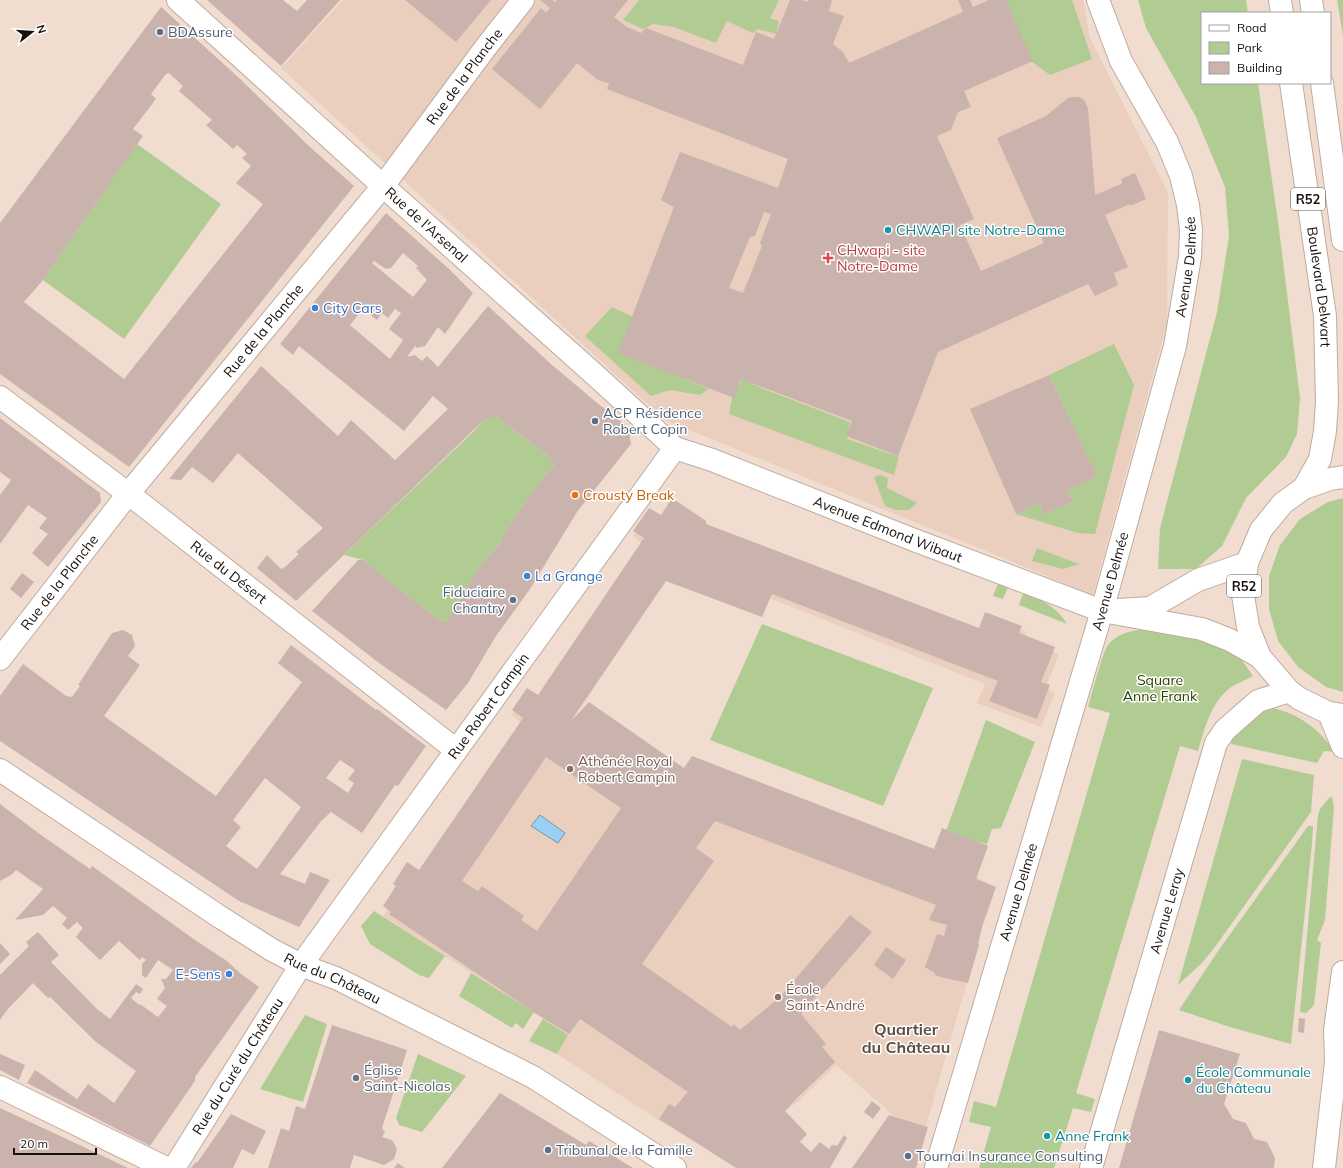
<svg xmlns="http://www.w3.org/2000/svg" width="1343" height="1168" viewBox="0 0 1343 1168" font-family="Mulish,sans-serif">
<rect width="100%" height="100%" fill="#f1ddd0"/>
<path fill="#eacebe" d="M343 0H1083L1090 38 1168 193 1167 323 1093 595 665 420 281 68Z
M650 513 709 531 981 635 988 617 1027 632 1023 640 1059 654 1046 688 1055 693 1041 727 977 703 985 684 669 558 562 711 673 784 937 853 945 834 987 844 977 877 995 888 985 922H984L926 1126 894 1116 836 1065 800 1100 784 1112 735 1166 657 1119 557 1054 568 1035 383 916 398 894 393 890 407 868 419 874 522 723 511 715 528 694 540 700 645 546 633 536Z"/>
<path fill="#b0cc93" d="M639 0H779L770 18 779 21 776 34 758 29 753 33 727 21 716 43 674 27 653 24 643 29 623 20Z
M1005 0H1072L1092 59 1050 75 1031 61Z
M1138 0H1246L1248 13H1202V83H1258L1279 229 1300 398 1297 434 1286 457 1246 498 1222 546 1196 569H1158L1160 528 1217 312 1229 236 1225 187 1196 117 1146 28Z
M1337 0H1343V36Z
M137 144 221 204 124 339 43 280Z
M612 307 633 317 619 352 709 389 700 395 670 390 651 396 585 336Z
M1114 344 1134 385 1095 534 1078 533 1016 514 1040 503 1044 515 1072 502 1074 500 1067 491 1097 476 1049 375Z
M742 379 764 389 850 422 847 439 899 457 894 475 729 414 732 398Z
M495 415 547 455 554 465 537 485 507 529 499 544 478 569 445 623 436 618 363 560 344 555 474 431 486 417Z
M880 475 888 478 887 488 917 503 909 510H896L885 506 874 477Z
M1343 498V692L1326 687 1298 667 1278 641 1269 609V576L1280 545 1300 519 1328 502Z
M1037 548 1079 564 1063 569 1032 561Z
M999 581 1009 585 1003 599 993 596Z
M1024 591C1040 599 1057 607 1067 624L1019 605Z
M762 624 933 688 883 806 710 740Z
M1138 630 1191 633 1223 645 1241 659 1253 676C1246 680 1237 683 1230 688 1210 704 1205 728 1198 751L1180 746 1076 1093 1095 1099 1091 1112 1073 1108 1054 1168H979L991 1127 969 1122 974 1101 996 1107 1110 713 1088 707C1091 696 1103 651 1108 645 1116 635 1126 632 1138 630Z
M1272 708C1300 714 1319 729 1335 752L1324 751 1317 763 1231 744 1234 734 1257 709Z
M986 720 1035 742 1001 828 992 829 987 844 945 834Z
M1242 759 1314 775 1311 812 1215 947 1202 963 1178 985Z
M1330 797H1332L1334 807 1325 920 1317 940 1321 943 1314 1005 1306 1013 1300 1012 1318 815 1320 809Z
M1308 826H1313L1312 844 1291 1044 1230 1027 1179 1010 1218 951Z
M374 911 445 956 429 978 419 975 370 944 361 926Z
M471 973 534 1012 523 1029 516 1023 512 1028 459 996Z
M305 1015 327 1024 303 1102 260 1089Z
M543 1019 568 1035 557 1054 529 1041Z
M418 1054 466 1076 422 1132 399 1125 396 1118Z"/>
<path fill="#9ad0f2" stroke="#7396ad" d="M540 815 565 833 558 843 531 826Z"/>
<path fill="#c9b3ac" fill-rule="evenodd" d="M207 0H283L297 11 307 0H340L281 66Z
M405 0H491L456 42Z
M540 0H552L555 2 557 0H628L614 17 627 27 641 33 646 28 743 65 756 32 774 39 790 0H802L807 2 808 0H832L829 11 844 16 833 44 843 52 849 63 963 12 958 0H970L973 7 989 0H1006L1033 61 964 91 971 107 958 112 951 130 937 136 974 219 960 225 981 271 1044 243 997 138 1046 116 1068 98 1073 97H1079L1084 100 1088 108 1095 195 1121 184 1122 182 1121 179 1135 173 1146 199 1130 206V204L1105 215 1128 267 1114 273 1118 285 1095 296 1088 284 938 352 898 456 846 436 852 421 741 379 734 398 618 353 674 207 661 200 680 152 778 188 788 159 607 89 609 83 598 80 577 63 540 109 492 69 541 8 546 13 550 8ZM764 212 771 214 760 243 762 246 743 293 729 288 750 237 755 236Z
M161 7 239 78 310 147 354 186 129 467 0 374V223ZM169 73 183 86 179 91 212 120 206 125 233 149 237 145 247 154 242 158 251 166 236 183 263 204 124 379 24 302 43 280 143 136 133 129 156 99 151 94 166 74Z
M386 213 449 269 473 293 445 334 438 327 425 346 417 348 415 346 407 357 415 355 422 361 427 356 438 367 488 306 551 364 596 402 628 427 631 444 577 512 530 589 496 636 468 683 446 710 379 663 312 611 358 560H363L436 618 445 623 478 569 499 544 507 529 537 485 554 465 547 455 495 415 489 420 487 417 296 601 257 568 267 555 281 569 285 567 299 554 296 552 323 528 238 453 213 483 192 467 181 480 169 479 261 366 338 436 351 420 395 460 448 409 433 396 404 431 299 346 293 355 280 344ZM403 253 418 266 416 268 427 280 413 297 372 263 374 261 386 269 391 268ZM363 309 377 320 382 313 388 318 395 309 401 313 389 329 403 340 390 359 350 325Z
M1049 375 1097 476 1067 491 1074 501 1072 502 1044 515 1040 503 1016 514 970 409Z
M0 418 100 493 101 502 48 567 32 553 48 534 39 528 47 518 28 505 0 544V495L11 480 0 472Z
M672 498 706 521V524L979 628 985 612 1022 626 1019 633 1055 647 1041 682 1050 685 1037 719 989 701 998 681 772 594 762 617 666 581 571 721 589 702 684 768 692 756 934 849 942 828 988 846 976 879 996 887 983 923 978 944 979 945 968 983 944 978 935 975V973L925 967 937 934 944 936 947 925 929 920 936 905 715 821 696 848 714 861 642 964 732 1027 734 1024 740 1030 780 997 850 915 872 932 801 1014 826 1044 822 1047 835 1062 799 1096 785 1111 807 1134 800 1142 811 1152 820 1142 829 1149 832 1145H834L837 1146 844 1135 847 1138 830 1168H736L659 1119 669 1104 675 1107 688 1092 580 1019 569 1034 532 1011 389 914 391 912 383 906 396 886 393 884 407 862 419 870 523 718 512 710 527 688 538 695 644 538 633 531 649 508 661 515ZM546 757 621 808 537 931 521 920 524 916 482 886 478 891 462 881Z
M22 573 34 582 21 598 10 589Z
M123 630 132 635 135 646 128 656 140 665 104 716 216 796 302 682 278 663 291 645 376 710 377 709 426 746 398 786 395 785 362 833 331 812 322 820 280 874 305 884 310 872 330 880 299 927 239 901 0 741V696L23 664 66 696 72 697 80 686 78 685 112 633ZM340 760 355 770 348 779 354 783 348 793 326 778ZM265 778 301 807 257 869 226 846 241 827 233 820Z
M0 804 41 835 90 869 92 866 195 940 227 961 241 974 259 987 195 1077V1081L150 1146 27 1083 35 1070 77 1099 88 1084 114 1103 136 1071 96 1042 50 997 48 998 33 983 7 1010 0 1020V975L29 946 26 942 38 932 59 955 51 962 97 1009 110 1019 136 984 143 989 140 994 136 992 131 998 139 1005 140 1004 158 1017 167 1006 157 999 165 988 161 979H166L173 970 158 960 146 978 142 975V964L146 960 142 957 140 960 119 941 100 960 76 937 83 928 77 922 68 930 62 924 67 918 53 906 43 915 15 920 43 889 16 870 11 875 0 881Z
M0 943 10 954 0 964Z
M886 947 906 960 893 979 874 965Z
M1299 1018 1305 1019 1304 1033 1298 1032Z
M332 1025 407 1050 382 1128 385 1132 382 1137 392 1140 397 1149 394 1159 384 1165 354 1155 350 1168H268L281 1128 289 1131 296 1106 305 1109Z
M1159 1030 1240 1054 1224 1104 1233 1119 1246 1123 1254 1139 1267 1142 1275 1158 1274 1168H1119Z
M0 1054 25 1065 19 1080 0 1070Z
M500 1093 586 1145 589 1141 633 1168H442Z
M872 1101 881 1108 873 1119 864 1112Z
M0 1108 86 1148 128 1168H0Z
M231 1114 266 1131 254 1155 242 1149 233 1168H191L196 1162 197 1163Z
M889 1115 928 1127 916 1168H852Z
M398 1163 405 1168H394Z"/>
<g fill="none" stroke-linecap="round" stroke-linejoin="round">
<g stroke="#bfab9f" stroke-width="24">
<g id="minor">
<path id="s1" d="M178 0 383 186 594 374 675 448 712 460 914 540 1102 611"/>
<path id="s2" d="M0 397 143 505 456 750"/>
<path d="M1247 563 1198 580 1150 608 1102 611 1202 629 1230 640 1260 657"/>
<path id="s3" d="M0 659 128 494 383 186 486 47 523 0"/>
<path id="s4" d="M0 770 220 917 272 950 301 965 338 979 533 1077 675 1168"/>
<path d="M0 1087 166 1168"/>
<path id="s5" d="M174 1168 301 965 675 448"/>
<path id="s6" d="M936 1168 1102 611 1175 346 1190 257 1191 230 1188 205 1181 176 1167 142 1121 61 1098 0"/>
<path id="s7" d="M1091 1168 1216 743 1225 730 1258 701 1289 691"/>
</g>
</g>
<g stroke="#bfab9f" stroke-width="24">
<g id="major">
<path d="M1280 0 1282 13"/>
<path d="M1311 0 1313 13"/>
<path id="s8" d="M1291 83 1325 316 1327 401 1325 431 1320 459 1304 488"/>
<path d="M1322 83 1343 240"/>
<path d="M1343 477 1330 479 1304 488 1283 503 1261 530 1247 563 1243 595 1248 627 1260 657 1289 691 1300 699 1329 713 1343 715"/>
<path d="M1329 713 1343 747"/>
<path d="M1324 1168 1336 1062 1335 1030 1343 972"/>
</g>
</g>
<use href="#minor" stroke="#fff" stroke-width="22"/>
<use href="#major" stroke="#fff" stroke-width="22"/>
</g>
<g fill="#5c6f8a" stroke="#fff" stroke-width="1.5">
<circle cx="160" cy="32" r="4"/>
<circle cx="595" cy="421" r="4"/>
<circle cx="513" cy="600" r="4"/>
<circle cx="548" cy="1150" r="4"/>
<circle cx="908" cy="1156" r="4"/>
</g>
<g fill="#0f9aa8" stroke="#fff" stroke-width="1.5">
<circle cx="888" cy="230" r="4"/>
<circle cx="1188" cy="1080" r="4"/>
<circle cx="1047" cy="1136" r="4"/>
</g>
<path fill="#e0444e" stroke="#fff" stroke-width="1.5" d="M826 252h4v4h4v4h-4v4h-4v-4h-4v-4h4z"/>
<g fill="#3f7fe0" stroke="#fff" stroke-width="1.5">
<circle cx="315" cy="308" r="4"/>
<circle cx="527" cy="576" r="4"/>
<circle cx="229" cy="974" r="4"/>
</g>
<circle fill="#e8710a" stroke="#fff" stroke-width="1.5" cx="575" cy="495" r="4"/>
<g fill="#8d6e63" stroke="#fff" stroke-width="1.5">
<circle cx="570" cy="769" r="4"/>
<circle cx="778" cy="997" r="4"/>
</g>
<circle fill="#6b7280" stroke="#fff" stroke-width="1.5" cx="356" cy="1078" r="4"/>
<g text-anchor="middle" stroke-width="3" stroke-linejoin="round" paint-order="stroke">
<g fill="#fff" stroke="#5d5855" stroke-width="1">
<rect x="1291" y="188" width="34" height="22" rx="3"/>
<rect x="1227" y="575" width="34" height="22" rx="3"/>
</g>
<g font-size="13" font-weight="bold" fill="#17100c">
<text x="1308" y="204">R52</text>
<text x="1244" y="591">R52</text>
</g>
<g font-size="14" fill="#4e5e75" stroke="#fff" text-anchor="start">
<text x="168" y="37">BDAssure</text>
<text x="603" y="418">ACP Résidence<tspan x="603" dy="16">Robert Copin</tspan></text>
<text x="505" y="597" text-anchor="end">Fiduciaire<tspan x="505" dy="16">Chantry</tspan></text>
<text x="556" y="1155">Tribunal de la Famille</text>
<text x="916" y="1161">Tournai Insurance Consulting</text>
</g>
<g font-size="14" fill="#17100c" stroke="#fff">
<text dy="5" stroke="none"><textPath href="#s3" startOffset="745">Rue de la Planche</textPath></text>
<text dy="5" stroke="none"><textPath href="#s1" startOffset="335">Rue de l'Arsenal</textPath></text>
<text dy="5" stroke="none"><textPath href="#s6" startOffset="936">Avenue Delmée</textPath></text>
<text dy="5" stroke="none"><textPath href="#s8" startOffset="206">Boulevard Delwart</textPath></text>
<text dy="5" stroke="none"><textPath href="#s3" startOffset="421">Rue de la Planche</textPath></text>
<text dy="5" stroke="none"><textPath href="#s1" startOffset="897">Avenue Edmond Wibaut</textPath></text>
<text dy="5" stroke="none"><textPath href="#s2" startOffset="288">Rue du Désert</textPath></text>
<text dy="5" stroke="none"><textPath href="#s6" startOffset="612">Avenue Delmée</textPath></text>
<text dy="5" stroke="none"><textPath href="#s3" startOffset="97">Rue de la Planche</textPath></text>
<text dy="5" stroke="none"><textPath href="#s5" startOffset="559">Rue Robert Campin</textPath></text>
<text dy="5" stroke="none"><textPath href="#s6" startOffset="288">Avenue Delmée</textPath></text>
<text dy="5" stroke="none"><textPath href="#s7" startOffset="268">Avenue Leray</textPath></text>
<text dy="5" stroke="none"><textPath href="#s4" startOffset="393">Rue du Château</textPath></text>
<text dy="5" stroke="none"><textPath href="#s5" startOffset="120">Rue du Curé du Château</textPath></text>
</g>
<g font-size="14" fill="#0d838f" stroke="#fff" text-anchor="start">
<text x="896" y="235">CHWAPI site Notre-Dame</text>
<text x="1196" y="1077">École Communale<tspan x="1196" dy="16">du Château</tspan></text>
<text x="1055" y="1141">Anne Frank</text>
</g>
<g font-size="14" fill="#be3a42" stroke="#fff" text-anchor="start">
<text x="837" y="255">CHwapi - site<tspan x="837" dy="16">Notre-Dame</tspan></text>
</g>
<g font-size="14" fill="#366cbe" stroke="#fff" text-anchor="start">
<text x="323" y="313">City Cars</text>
<text x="535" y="581">La Grange</text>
<text x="221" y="979" text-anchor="end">E-Sens</text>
</g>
<g font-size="14" fill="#c56008" stroke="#fff" text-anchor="start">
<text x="583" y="500">Crousty Break</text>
</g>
<g font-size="14" fill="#273f00" stroke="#fff">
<text x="1160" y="685">Square<tspan x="1160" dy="16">Anne Frank</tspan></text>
</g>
<g font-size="14" fill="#785e54" stroke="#fff" text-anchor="start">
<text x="578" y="766">Athénée Royal<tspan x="578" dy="16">Robert Campin</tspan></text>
<text x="786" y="994">École<tspan x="786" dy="16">Saint-André</tspan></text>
</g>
<g font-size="14" fill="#5b616d" stroke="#fff" text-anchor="start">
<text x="364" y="1075">Église<tspan x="364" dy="16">Saint-Nicolas</tspan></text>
</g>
<g font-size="16" font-weight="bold" fill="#5e4d43" stroke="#fff">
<text x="906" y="1035">Quartier<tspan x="906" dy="18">du Château</tspan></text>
</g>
</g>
<rect x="1201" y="12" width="130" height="72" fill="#ffffff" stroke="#a29f9e"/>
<rect x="1209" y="25" width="20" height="6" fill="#ffffff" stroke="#a29f9e"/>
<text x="1237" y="32" font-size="12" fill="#17100c">Road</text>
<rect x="1209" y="42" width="20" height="12" fill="#b0cc93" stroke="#a29f9e"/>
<text x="1237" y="52" font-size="12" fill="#17100c">Park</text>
<rect x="1209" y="62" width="20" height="12" fill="#c9b3ac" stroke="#a29f9e"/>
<text x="1237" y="72" font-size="12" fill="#17100c">Building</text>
<g transform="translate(32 32) rotate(73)" stroke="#ffffff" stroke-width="3" paint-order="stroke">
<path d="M0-3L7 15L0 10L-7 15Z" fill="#17100c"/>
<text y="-6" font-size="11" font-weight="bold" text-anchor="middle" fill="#17100c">N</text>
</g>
<path d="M14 1148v6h82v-6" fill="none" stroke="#17100c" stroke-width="2"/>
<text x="20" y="1148" font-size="12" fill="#17100c" stroke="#ffffff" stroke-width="3" paint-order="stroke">20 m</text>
</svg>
